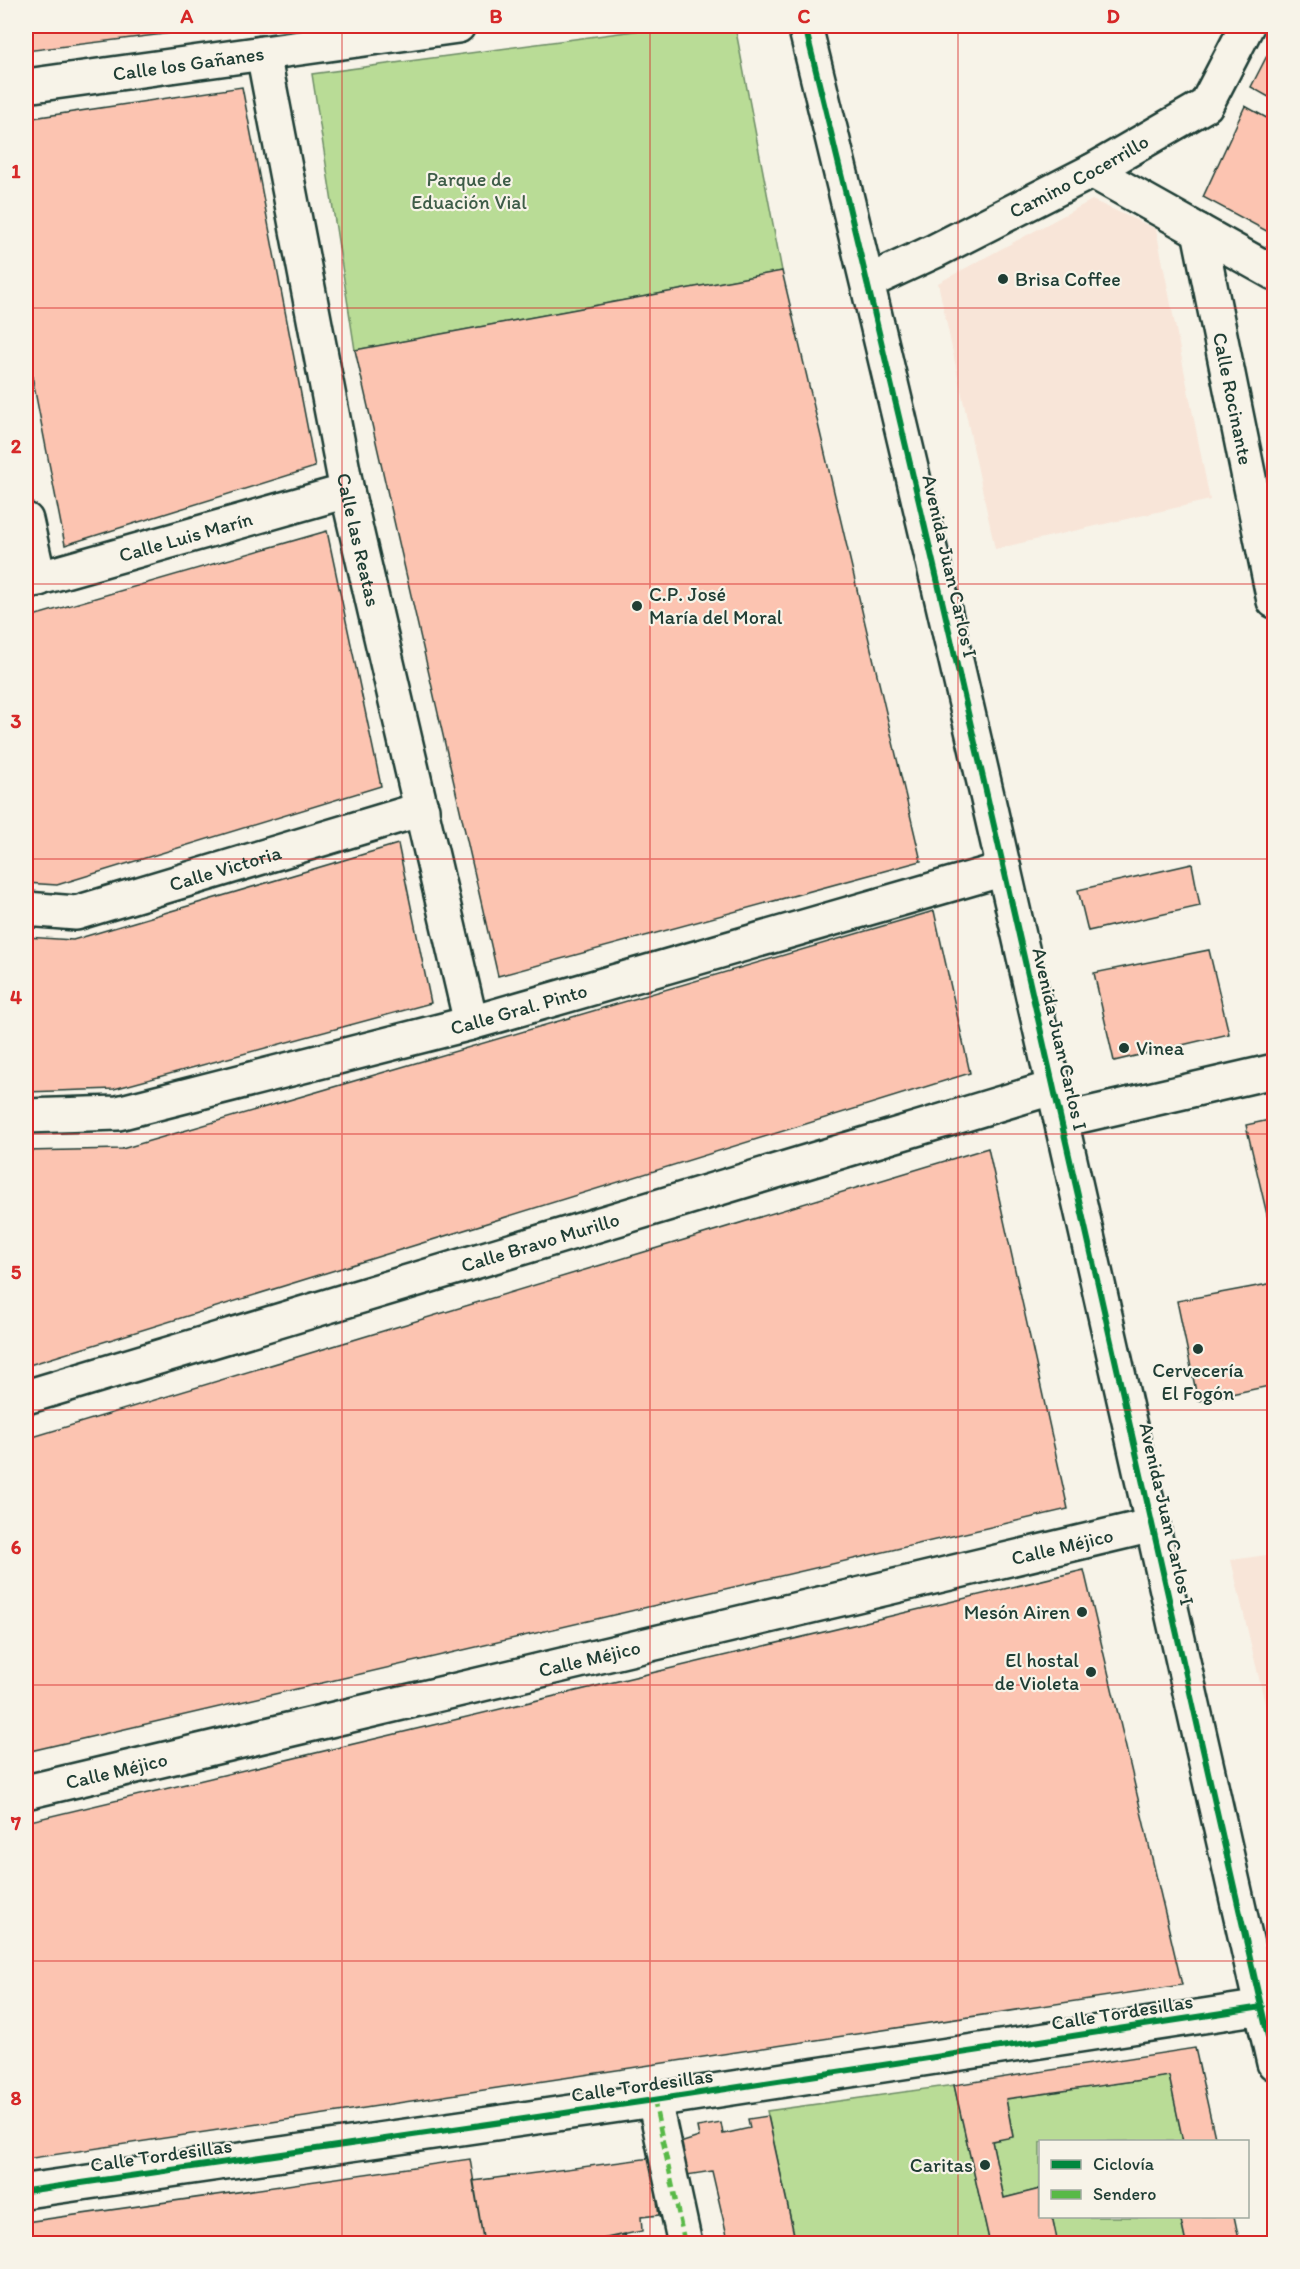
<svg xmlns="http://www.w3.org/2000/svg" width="1300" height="2269" viewBox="0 0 1300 2269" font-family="Itim,sans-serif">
<rect width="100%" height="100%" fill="#f7f3e8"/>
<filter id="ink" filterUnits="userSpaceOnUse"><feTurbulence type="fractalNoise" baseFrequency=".0167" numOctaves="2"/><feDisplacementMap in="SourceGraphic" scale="12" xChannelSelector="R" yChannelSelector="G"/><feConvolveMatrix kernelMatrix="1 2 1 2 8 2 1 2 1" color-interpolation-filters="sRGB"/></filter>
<g filter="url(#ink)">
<path fill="#f8e5d8" d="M1092 200 1156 229 1210 500 995 549 938 283Z
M1274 1554V1742L1231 1560Z"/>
<path fill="#b9dc96" stroke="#6c8c65" stroke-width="1.5" d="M672 26H735L782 271 355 350 312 74Z
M1169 2076 1183 2141 1040 2142V2189L1004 2198 992 2141 1013 2136 1006 2099Z
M954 2085 990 2243H796L767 2111Z
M1052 2217H1180L1186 2243H1058Z"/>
<path fill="#fcc4b1" stroke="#1f3d34" stroke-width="1.5" d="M26 26H229L26 51Z
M1274 42V100L1251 87Z
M242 87 315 467 65 545 26 345V119Z
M1245 106 1274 122V235L1203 197Z
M782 271 921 861 498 976 355 350Z
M327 531 381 786 57 885 26 883V618Z
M398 844 431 1003 114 1089 26 1092V937L73 940Z
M1192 864 1200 906 1088 931 1078 890Z
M934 911 970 1073 26 1366V1151L122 1149Z
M1209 950 1229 1034 1114 1061 1094 973Z
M1274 1119V1235L1272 1236 1246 1125Z
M988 1148 1068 1509 26 1752V1439Z
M1274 1283V1385L1198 1401 1177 1301Z
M1084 1570 1182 1985 26 2159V1822Z
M1195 2048 1216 2142H1183L1169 2076 1006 2099 1013 2137 992 2141 1004 2198 1040 2189V2216H1052L1058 2244H990L954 2085Z
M768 2116 796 2244H729L712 2171 687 2175 680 2143 699 2137 697 2127 721 2123 723 2134 750 2128 748 2119Z
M651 2158 659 2215 641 2217 642 2231 579 2244H484L473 2181Z
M470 2159 484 2244H26V2222Z
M1180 2216H1234L1240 2244H1186Z
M625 2234 627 2244H579Z"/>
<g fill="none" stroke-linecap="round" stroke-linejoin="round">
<g stroke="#1f3d34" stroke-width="38">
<g id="minor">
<path d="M805 26C971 702 1119 1384 1274 2063"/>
<path id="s1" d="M263 53 347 491 471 1023"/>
<path id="s2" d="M26 86 458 26"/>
<path d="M1092 171 1274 273"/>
<path id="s3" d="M1199 231 1274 601"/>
<path id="s4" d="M868 282 935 251 1092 171 1206 105 1247 26"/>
<path d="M26 520 39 579"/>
<path id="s5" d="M26 582 347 491"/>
<path id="s6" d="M26 909 76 913 422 809"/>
<path id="s7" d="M26 1116 118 1113 471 1023 1004 869"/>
<path d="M1062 1120 1274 1071"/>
<path id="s8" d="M26 1397 1055 1087"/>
<path id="s9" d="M26 1792 1153 1525"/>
<path d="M654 2100 685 2244"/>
<path d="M26 2191 654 2100 1262 2007"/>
</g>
</g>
<use href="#minor" stroke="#f7f3e8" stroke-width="33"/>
<path stroke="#58b947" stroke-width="4.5" stroke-dasharray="9 4.5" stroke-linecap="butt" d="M654 2100 685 2244"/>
<g stroke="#f7f3e8" stroke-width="10">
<path id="cycleway" d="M805 26C971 702 1119 1384 1274 2063
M26 2191 654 2100 1262 2007"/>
</g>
<use href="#cycleway" stroke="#00873e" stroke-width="6"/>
</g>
</g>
<path fill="none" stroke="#d62828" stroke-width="1.5" stroke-opacity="0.55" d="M342 26V2244M650 26V2244M958 26V2244M26 308H1274M26 584H1274M26 859H1274M26 1134H1274M26 1410H1274M26 1685H1274M26 1961H1274"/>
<g fill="#1f3d34" stroke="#f7f3e8" stroke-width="2">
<circle cx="1003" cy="279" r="6"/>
<circle cx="637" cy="606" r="6"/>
<circle cx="1124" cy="1048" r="6"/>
<circle cx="1198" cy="1349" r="6"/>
<circle cx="1082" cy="1612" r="6"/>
<circle cx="1091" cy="1672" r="6"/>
<circle cx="985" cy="2165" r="6"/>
</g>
<g text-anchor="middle" stroke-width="4.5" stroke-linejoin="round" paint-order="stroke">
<g font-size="20" fill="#1f3d34" stroke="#f7f3e8">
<text dy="7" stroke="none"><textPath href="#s2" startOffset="164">Calle los Gañanes</textPath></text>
<text dy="7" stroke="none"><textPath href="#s4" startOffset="236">Camino Cocerrillo</textPath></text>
<text dy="7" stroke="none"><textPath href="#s3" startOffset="171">Calle Rocinante</textPath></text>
<text dy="7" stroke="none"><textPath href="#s5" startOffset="166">Calle Luis Marín</textPath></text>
<text dy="7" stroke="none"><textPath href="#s1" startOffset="496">Calle las Reatas</textPath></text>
<text transform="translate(950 566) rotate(77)" y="7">Avenida Juan Carlos I</text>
<text dy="7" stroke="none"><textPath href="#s6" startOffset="206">Calle Victoria</textPath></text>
<text dy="7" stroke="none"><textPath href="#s7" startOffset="506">Calle Gral. Pinto</textPath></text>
<text transform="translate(1060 1039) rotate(77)" y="7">Avenida Juan Carlos I</text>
<text dy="7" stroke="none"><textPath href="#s8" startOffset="537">Calle Bravo Murillo</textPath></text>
<text transform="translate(1167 1514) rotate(77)" y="7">Avenida Juan Carlos I</text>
<text dy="7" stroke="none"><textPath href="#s9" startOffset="1065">Calle Méjico</textPath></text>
<text dy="7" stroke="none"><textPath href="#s9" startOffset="579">Calle Méjico</textPath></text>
<text dy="7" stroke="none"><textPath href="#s9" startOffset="93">Calle Méjico</textPath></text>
<text transform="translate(1122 2012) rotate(-9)" y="7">Calle Tordesillas</text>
<text transform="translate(642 2085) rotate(-8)" y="7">Calle Tordesillas</text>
<text transform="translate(161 2155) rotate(-8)" y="7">Calle Tordesillas</text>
</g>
<g font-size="20" fill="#3e5d48" stroke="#f7f3e8">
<text x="469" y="186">Parque de<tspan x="469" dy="23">Eduación Vial</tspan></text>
</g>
<g font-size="20" fill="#1f3d34" stroke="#f7f3e8" text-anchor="start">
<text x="1015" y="286">Brisa Coffee</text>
<text x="649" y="601">C.P. José<tspan x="649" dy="23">María del Moral</tspan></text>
<text x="1136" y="1055">Vinea</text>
<text x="1198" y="1377" text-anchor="middle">Cervecería<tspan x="1198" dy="23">El Fogón</tspan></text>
<text x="1070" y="1619" text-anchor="end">Mesón Airen</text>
<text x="1079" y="1667" text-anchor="end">El hostal<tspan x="1079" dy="23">de Violeta</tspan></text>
<text x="973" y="2172" text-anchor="end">Caritas</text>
</g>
</g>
<rect width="1300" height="2269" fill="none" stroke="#f7f3e8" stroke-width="66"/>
<rect x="1039" y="2140" width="210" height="78" fill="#f7f3e8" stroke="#a1aaa0" stroke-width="1.5"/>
<rect x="1051" y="2160" width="30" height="9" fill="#00873e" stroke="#a1aaa0" stroke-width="1.5"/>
<text x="1093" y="2170" font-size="18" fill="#1f3d34">Ciclovía</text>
<rect x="1051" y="2190" width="30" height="9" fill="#58b947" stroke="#a1aaa0" stroke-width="1.5"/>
<text x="1093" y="2200" font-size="18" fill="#1f3d34">Sendero</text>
<rect x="33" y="33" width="1234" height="2203" fill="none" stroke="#d62828" stroke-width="2"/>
<g font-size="20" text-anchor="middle" font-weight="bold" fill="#d62828">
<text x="187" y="23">A</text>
<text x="496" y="23">B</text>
<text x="804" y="23">C</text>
<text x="1113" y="23">D</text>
<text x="16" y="178">1</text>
<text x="16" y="453">2</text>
<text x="16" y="728">3</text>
<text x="16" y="1004">4</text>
<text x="16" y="1279">5</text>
<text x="16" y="1554">6</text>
<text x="16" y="1830">7</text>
<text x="16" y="2105">8</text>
</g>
</svg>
